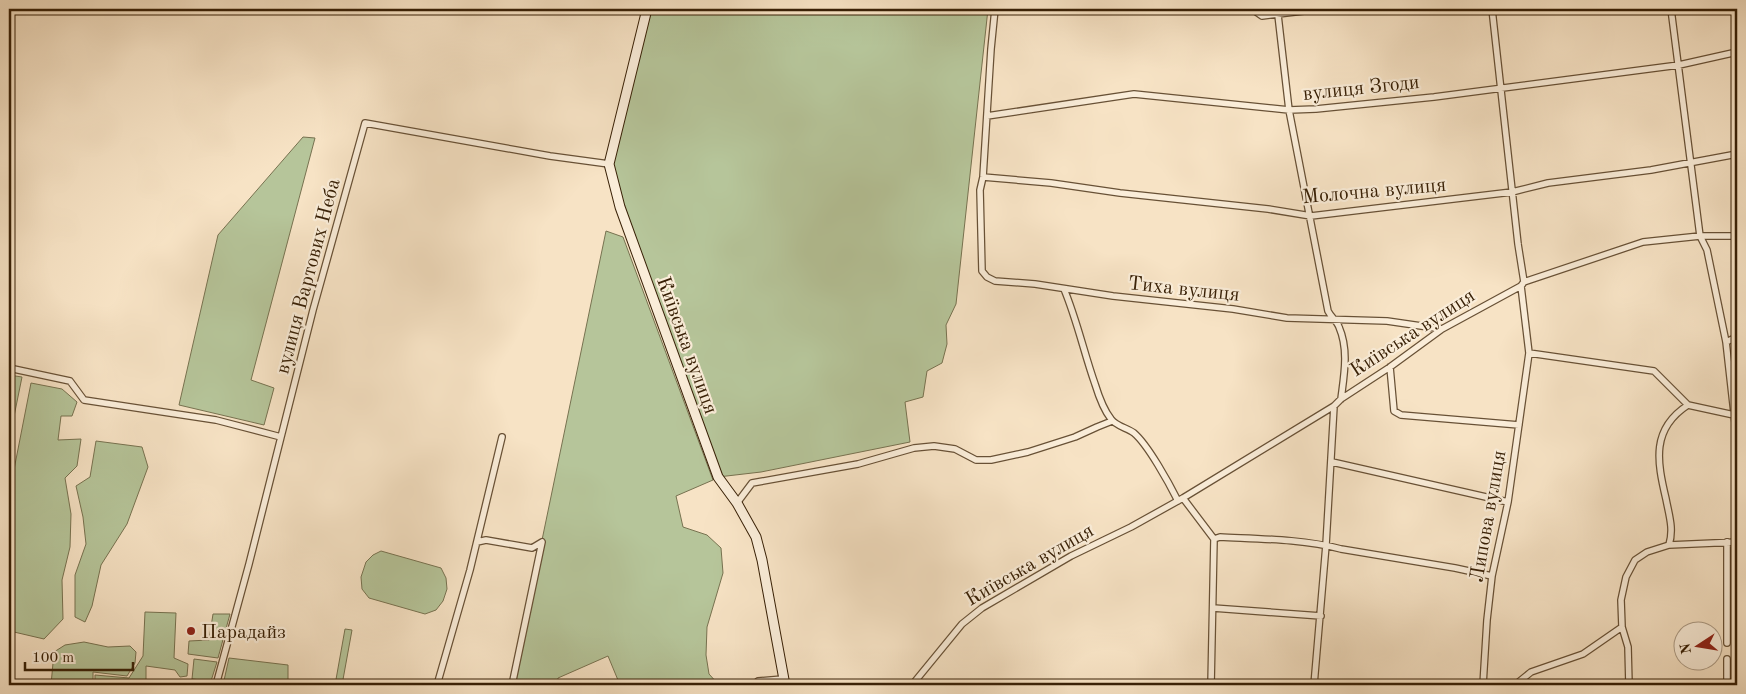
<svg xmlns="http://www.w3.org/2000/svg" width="1746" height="694" viewBox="0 0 1746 694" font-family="'Old Standard TT',serif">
<rect width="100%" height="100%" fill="#f7e3c5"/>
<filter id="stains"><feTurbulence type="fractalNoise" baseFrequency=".004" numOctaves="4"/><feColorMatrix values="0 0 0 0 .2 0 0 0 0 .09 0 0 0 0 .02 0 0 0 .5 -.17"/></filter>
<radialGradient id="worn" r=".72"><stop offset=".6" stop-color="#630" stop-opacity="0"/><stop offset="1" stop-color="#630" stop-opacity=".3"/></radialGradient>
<path fill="#b6c59a" stroke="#777250" d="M650 9H988L956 304 946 325 947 344 942 363 927 371 923 397 905 402 910 442 761 472 718 477 609 164Z
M303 137 315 138 251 380 274 388 264 425 179 405 218 235Z
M606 231 623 237 713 480 676 496 683 527 707 535 721 548 723 573 707 627 706 655 709 674 719 685H620L608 656 558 678 557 685H512Z
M9 375 22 377 9 441Z
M31 383 62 389 77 402 72 416H61L58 440 81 439 77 466 65 478 71 514 70 547 62 580 63 619 44 639 14 632 9 637V495Z
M96 441 142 447 148 467 127 524 101 565 92 606 85 622 75 617V575L86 544 83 517 76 486 90 477Z
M381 551 441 568 446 578 447 589 443 601 436 610 425 614 369 598 362 589 361 577 366 562 373 555Z
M145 612 176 613 174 658 188 664 187 676 180 677 175 670 146 666V685H95V675L129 678 143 656Z
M213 614H230L218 658 188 654 189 641 209 640Z
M345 629 352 630 342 685H335Z
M84 642 108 647 130 646 136 652 135 663 127 676 93 672V685H51L54 652 65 645Z
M229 658 288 665V685H223Z
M194 659 217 662 211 681 192 679Z"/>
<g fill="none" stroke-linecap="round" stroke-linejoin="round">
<g stroke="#685136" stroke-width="8">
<path id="street" d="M995 9 991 49 983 177 980 190 982 271 987 277 995 281 1035 284 1113 296 1233 309 1287 318 1387 321 1442 329
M1252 9 1262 16 1321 9
M1492 9 1518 244 1524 282
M1671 9 1700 236 1707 250 1726 342 1737 440
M1278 15 1289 110 1328 311C1331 317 1337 321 1339 327 1349 350 1344 375 1341 399
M987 116 1134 94 1289 110 1316 109 1434 97 1679 65 1737 52
M983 177 1051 183 1120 193 1268 209 1311 216 1512 192 1548 183 1651 170 1737 154
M1064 289C1077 320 1084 353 1095 384 1099 397 1103 409 1111 419 1116 426 1127 428 1134 433 1148 445 1169 483 1178 501
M1726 342 1737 337
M1529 353 1654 371 1688 405
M1390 367 1394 411 1401 415 1519 425
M9 368 70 381 84 400 216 420 281 437
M1332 462 1508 502
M1183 498 1214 539 1211 685
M737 503 752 483 858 464 914 448 934 446 955 449 976 460H991L1028 452 1075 437 1097 427 1112 421
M1214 539 1220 537C1260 539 1302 539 1341 549L1455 568 1492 576
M477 542 486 540 532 548 542 542 512 685
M1727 542V643
M1669 545 1737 542
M1213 608 1321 616
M1727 659V685
M216 685 249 564 313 310 365 123 550 156 609 164
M437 685 470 570 502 437
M753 685 758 681 783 679
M912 685 962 624 982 608 1071 556 1131 527 1183 498 1334 406 1341 399 1390 367 1442 329 1521 286 1524 282 1643 242 1700 236H1737
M1314 685 1326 545 1334 406
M1483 685 1487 620 1492 576 1508 502 1529 353 1521 286
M1515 685 1531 672 1583 654 1622 627
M1629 685 1628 647 1622 627 1621 600 1626 577 1635 560 1647 552 1669 545C1674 529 1669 515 1666 499 1657 461 1651 429 1688 405L1734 415"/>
</g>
<g stroke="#382006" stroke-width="11">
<path id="secondary" d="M647 9 609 164 620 207 718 477 737 503 756 537 762 560 785 685"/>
</g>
<use href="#street" stroke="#faedd9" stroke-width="5.5"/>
<use href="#secondary" stroke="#faedd9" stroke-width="9"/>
</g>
<circle fill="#8f2418" stroke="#faedd9" stroke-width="2" cx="191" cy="631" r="5"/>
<g text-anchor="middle" stroke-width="4.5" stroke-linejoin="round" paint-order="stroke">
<g font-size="20" fill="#382006" stroke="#faedd9">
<text transform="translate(1361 87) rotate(-6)" y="7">вулиця Згоди</text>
<text transform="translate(1374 190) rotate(-5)" y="7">Молочна вулиця</text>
<text transform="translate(307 276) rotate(-75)" y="7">вулиця Вартових Неба</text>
<text transform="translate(1184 288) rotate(6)" y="7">Тиха вулиця</text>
<text transform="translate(1412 332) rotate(-33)" y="7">Київська вулиця</text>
<text transform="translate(688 345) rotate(70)" y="7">Київська вулиця</text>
<text transform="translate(1487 516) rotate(-80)" y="7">Липова вулиця</text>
<text transform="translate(1029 564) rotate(-30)" y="7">Київська вулиця</text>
</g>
<g font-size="20" fill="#382006" stroke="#faedd9" text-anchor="start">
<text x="201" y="638">Парадайз</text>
</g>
</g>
<rect width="1746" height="694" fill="none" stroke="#f7e3c5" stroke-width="30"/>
<rect x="10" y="10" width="1726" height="674" fill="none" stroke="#382006" stroke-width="2.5"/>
<rect x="15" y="15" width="1716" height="664" fill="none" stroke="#382006"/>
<g transform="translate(1698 646) rotate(258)"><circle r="24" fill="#faedd9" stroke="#ac9b85"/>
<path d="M0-4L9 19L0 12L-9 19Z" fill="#8f2418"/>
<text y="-8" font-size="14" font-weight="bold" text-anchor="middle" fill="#382006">N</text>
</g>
<path d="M25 662v8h108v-8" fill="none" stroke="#382006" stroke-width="2.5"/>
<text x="32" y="662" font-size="15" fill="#382006" stroke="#faedd9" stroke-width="4" paint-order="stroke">100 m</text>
<rect width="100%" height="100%" filter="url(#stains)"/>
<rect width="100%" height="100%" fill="url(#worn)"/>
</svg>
